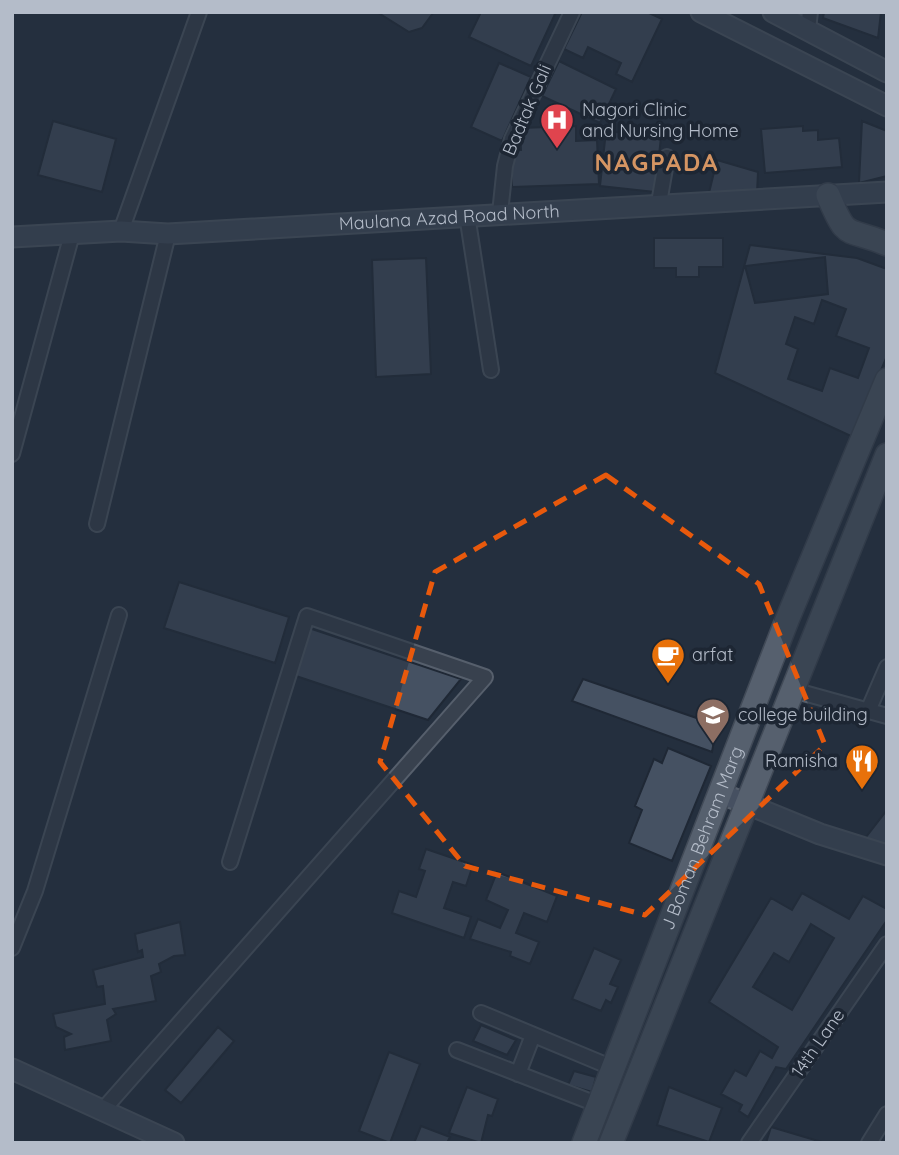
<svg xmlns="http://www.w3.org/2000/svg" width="899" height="1155" viewBox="0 0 899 1155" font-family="Quicksand,sans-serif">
<rect width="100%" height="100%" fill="#242f3e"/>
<path fill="#455162" stroke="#1f2835" stroke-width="2" fill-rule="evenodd" d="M377 12H433V13L422 28 409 32Z
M481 12H556L531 66 469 37Z
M582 12H647L662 19 632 82 616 74 621 63 588 47 583 58 564 49Z
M824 12H881L878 38 823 18Z
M559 61 616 89 600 123 542 96Z
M499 63 531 77 502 141 471 127Z
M53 121 116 139 102 192 38 175Z
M862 121 887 131V176L859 183Z
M576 126V141L597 140 599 184 512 187 511 150H521L520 128Z
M803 126V131L818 130V140L839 138 842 167 765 173 761 129Z
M606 131 661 137 655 192 600 186Z
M717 160 758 172 757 193 708 197Z
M654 238H723V267H699V277H676V268H654Z
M750 245 857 258 887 269V356L853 437 715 373Z
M825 257 828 294 755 303 745 266Z
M426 258 431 374 376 377 372 260Z
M822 300 846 309 836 336 869 348 858 378 830 368 822 391 788 379 798 349 786 344 795 317 814 324Z
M179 582 289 617 275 663 164 628Z
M309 628 461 679 428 720 293 675Z
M583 679 717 725 712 752 572 701Z
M668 748 711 766 672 861 629 843 642 810 635 806 654 759 662 763Z
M887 810V849L863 841Z
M426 849 473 865 466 886 453 882 444 908 471 917 464 938 392 913 399 891 416 897 425 871 419 869Z
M497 872 557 896 547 922 524 913 516 933 539 942 530 964 510 956 511 952 470 939 478 919 500 928 508 910 486 900Z
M802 893 849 919 863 896 887 909V920L786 1069 776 1067 748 1117 739 1111 742 1105 721 1094 735 1070 746 1076 760 1051 772 1058 778 1047 709 1002 771 898 792 910ZM811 924 834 938 792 1010 753 987 774 953 789 962Z
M180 922 185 955 174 956 159 964 161 972 151 976 156 1001 113 1009 116 1014 107 1020 111 1041 65 1050 64 1037 71 1034 56 1027 53 1014 105 1004 103 986 97 987 93 970 143 957 142 950 138 952 135 934Z
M594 948 621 960 610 984 618 987 611 1003 606 1000 601 1011 572 999Z
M481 1025 516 1040 507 1055 473 1041Z
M218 1027 234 1041 181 1103 165 1090Z
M389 1052 420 1064 390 1143 359 1131Z
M574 1071 596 1077 592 1092 568 1085Z
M467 1087 498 1099 492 1116 488 1115 481 1143 449 1133Z
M669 1087 722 1108 709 1142 657 1125Z
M421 1126 450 1137 447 1143H414Z
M771 1127 825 1143H766Z"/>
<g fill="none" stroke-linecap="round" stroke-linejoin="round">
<g stroke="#565f6c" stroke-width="18">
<path id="street" d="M808 29 810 12
M659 203 667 157
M500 213 505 166 512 139 572 12
M467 215 491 370
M121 231 199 12
M12 454 72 234
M97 524 168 234
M793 690 887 716
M868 711 887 667
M12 948 35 891 119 615
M481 1013 613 1068
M457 1050 599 1105
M518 1074 533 1035
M102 1111 485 677 307 616 230 862
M749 1143 887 944
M869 1143 887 1114"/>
</g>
<g stroke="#565f6c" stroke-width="23">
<g id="secondary">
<path d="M701 12 887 106"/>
<path d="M773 12 887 72"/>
<path id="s1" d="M12 237 121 231 168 234 887 192"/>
<path d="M720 793 820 834 887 855"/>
<path d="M12 1069 174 1143"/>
</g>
</g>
<g stroke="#414a57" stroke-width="26">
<g id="primary">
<path d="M828 195C848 243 845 226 887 244"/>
<path id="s2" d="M584 1143 787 620 887 380"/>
<path d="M611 1143 887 455"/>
</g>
</g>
<use href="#street" stroke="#38414e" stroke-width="14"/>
<use href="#secondary" stroke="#465061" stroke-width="19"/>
<use href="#primary" stroke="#56606e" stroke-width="23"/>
</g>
<path d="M0 0H899V1155H0ZM606 475 759 584 825 745 645 915 465 866 380 762 435 572Z" fill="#242f3e" fill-opacity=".55" fill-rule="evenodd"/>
<path fill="none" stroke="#e8590c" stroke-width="5" stroke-dasharray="14 9" stroke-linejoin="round" d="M606 475 759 584 825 745 645 915 465 866 380 762 435 572Z"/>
<defs>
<g id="hospital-pin" transform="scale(1.75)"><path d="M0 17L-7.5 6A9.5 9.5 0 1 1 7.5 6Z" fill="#e0444e" stroke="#1d2633"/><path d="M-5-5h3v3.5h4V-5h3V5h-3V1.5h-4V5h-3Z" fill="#fff"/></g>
<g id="cafe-pin" transform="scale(1.75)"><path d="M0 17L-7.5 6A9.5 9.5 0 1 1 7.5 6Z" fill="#e8710a" stroke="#1d2633"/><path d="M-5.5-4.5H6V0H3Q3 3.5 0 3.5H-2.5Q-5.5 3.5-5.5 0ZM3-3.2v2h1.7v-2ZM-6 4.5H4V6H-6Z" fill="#fff"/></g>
<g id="university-pin" transform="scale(1.75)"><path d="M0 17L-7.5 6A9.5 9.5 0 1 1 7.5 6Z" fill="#8d6e63" stroke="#1d2633"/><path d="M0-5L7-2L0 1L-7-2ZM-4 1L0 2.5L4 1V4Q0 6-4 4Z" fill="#fff"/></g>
<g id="restaurant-pin" transform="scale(1.75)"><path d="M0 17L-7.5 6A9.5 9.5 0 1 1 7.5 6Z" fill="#e8710a" stroke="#1d2633"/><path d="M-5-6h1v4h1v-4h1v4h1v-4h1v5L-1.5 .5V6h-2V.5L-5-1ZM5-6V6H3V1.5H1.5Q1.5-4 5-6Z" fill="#fff"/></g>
</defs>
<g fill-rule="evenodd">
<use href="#hospital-pin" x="557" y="120"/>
<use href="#cafe-pin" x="668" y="655"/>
<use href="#university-pin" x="713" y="715"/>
<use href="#restaurant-pin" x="862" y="761"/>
</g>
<g text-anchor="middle" stroke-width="7" stroke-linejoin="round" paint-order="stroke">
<g font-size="18" fill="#b4bcc9" stroke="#1d2633">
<text transform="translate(527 110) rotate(-67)" y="6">Badtak Gali</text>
<text dy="6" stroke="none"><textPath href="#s1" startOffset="438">Maulana Azad Road North</textPath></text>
<text dy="6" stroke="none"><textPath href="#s2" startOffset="327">J Boman Behram Marg</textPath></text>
<text transform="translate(818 1043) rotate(-55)" y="6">14th Lane</text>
</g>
<g font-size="18" fill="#b4bcc9" stroke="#1d2633" text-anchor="start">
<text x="582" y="116">Nagori Clinic<tspan x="582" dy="21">and Nursing Home</tspan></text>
<text x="692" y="661">arfat</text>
<text x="738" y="721">college building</text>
<text x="838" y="767" text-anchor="end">Ramisha</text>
</g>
<g font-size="24" font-weight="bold" letter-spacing="2" fill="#d59563" stroke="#1d2633">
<text x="657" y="171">NAGPADA</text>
</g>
</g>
<rect width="899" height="1155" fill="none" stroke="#b4bcc9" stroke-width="28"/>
</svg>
